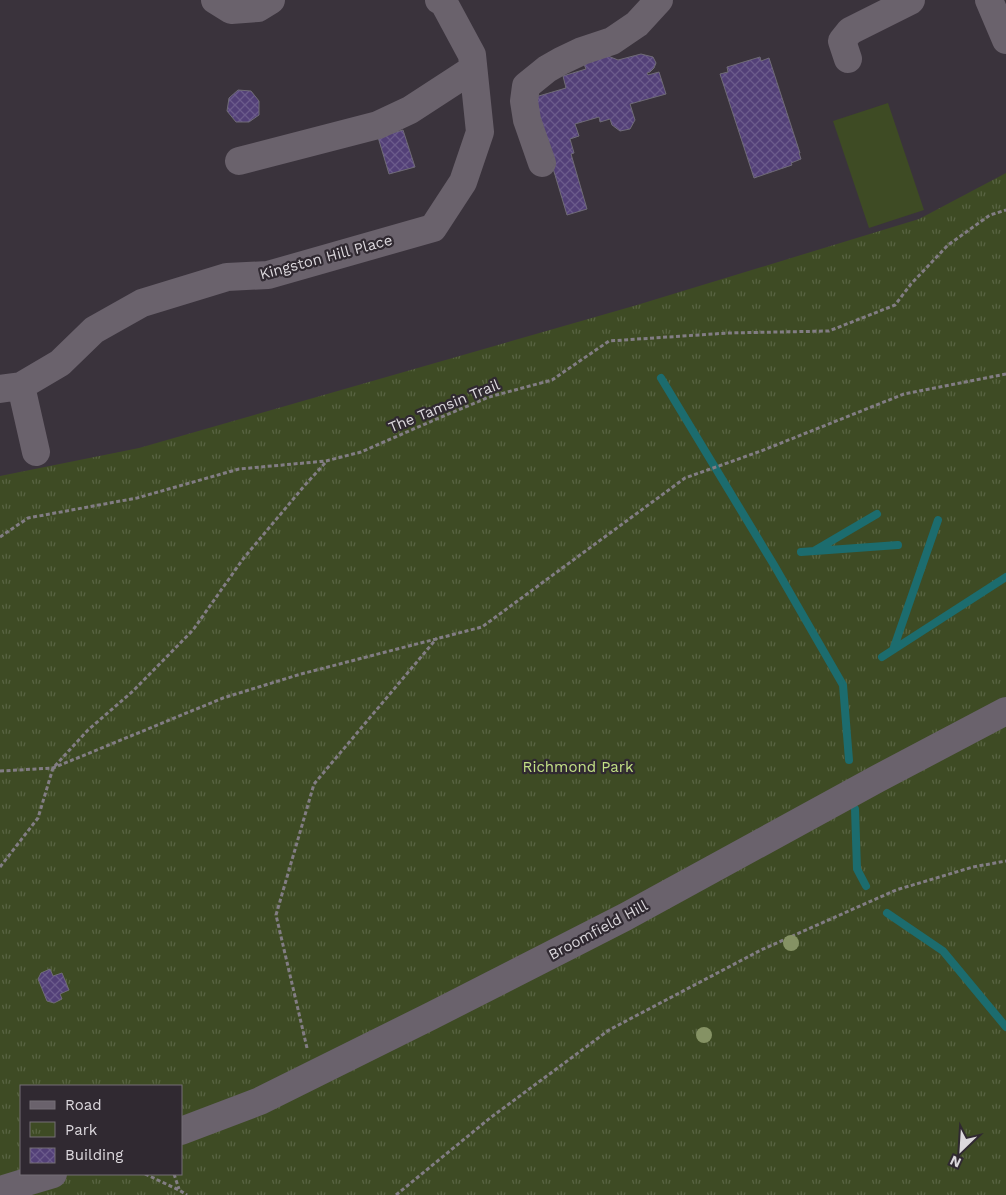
<svg xmlns="http://www.w3.org/2000/svg" width="1006" height="1195" viewBox="0 0 1006 1195" font-family="'Work Sans',sans-serif">
<defs>
<pattern id="park-tufts" width="24" height="20" patternUnits="userSpaceOnUse" patternTransform="scale(1.25)"><rect width="24" height="20" fill="#3e4b24"/><path d="M3 7l-1-3M5 7V3M7 7l1-3M15 17l-1-3M17 17v-4M19 17l1-3" fill="none" stroke="#596443"/></pattern>
<pattern id="building-cross-hatch" width="8" height="8" patternUnits="userSpaceOnUse" patternTransform="scale(1.25)"><rect width="8" height="8" fill="#534078"/><path d="M0 0l8 8M0 8l8-8" fill="none" stroke="#6b5b8b"/></pattern>
</defs>
<rect width="100%" height="100%" fill="#3a333c"/>
<path fill="url(#park-tufts)" fill-rule="evenodd" d="M1006 173V1195H0V476L139 448 637 305 919 219ZM21 1086H181V1174H21Z"/>
<path fill="#3e4b24" d="M888 103 924 210 869 228 833 121Z"/>
<g fill="none" stroke-linecap="round" stroke-linejoin="round">
<path stroke="#1c6c6e" stroke-width="8" d="M661 378 774 565 843 685 849 760
M814 551 877 514
M801 552 898 545
M893 650 938 520
M882 657 1006 577
M855 809 857 869 866 886
M887 913 943 951 1006 1027"/>
</g>
<path fill="url(#building-cross-hatch)" stroke="#6f6b77" d="M641 54 653 57 656 63 654 68 650 72 647 73 648 75 659 72 666 94 630 104 635 120 630 129 620 131 612 125 610 119 600 122 599 117 575 124 579 136 570 139 574 153 571 154 587 209 567 215 532 98 566 88 563 76 586 69 584 64 608 56 618 60Z
M760 57 761 61 769 58 800 153H799L801 159 791 163 792 165 754 178 720 74 728 72 727 67Z
M238 90 251 91 259 101V115L249 122H236L227 111 229 98Z
M403 130 415 167 389 174 378 137Z
M50 969 53 976 62 973 69 990 60 994 62 999 54 1003 47 1001 38 979 41 973Z"/>
<g fill="none" stroke-linecap="round" stroke-linejoin="round">
<path stroke="#827d84" stroke-width="3" stroke-dasharray="4 2.5" stroke-linecap="butt" d="M0 537 28 518 137 498 239 469 326 461 361 452 432 421 489 397 552 380 609 341 728 333 829 331 895 305 911 284 948 245 990 215 1006 210
M0 771 53 768 223 698 301 674 482 627 685 478 761 451 904 394 1006 374
M0 867 38 818 53 768 88 730 133 691 193 630 243 559 305 485 326 462
M307 1048 276 915 314 784 437 638
M145 1174 179 1190 187 1195
M174 1174 179 1189
M396 1195 490 1118 609 1030 761 950 896 890 973 867 1006 861"/>
<path stroke="#6a626c" stroke-width="28" d="M215 0 231 10 258 8 271 0
M989 0 1006 40
M848 59 842 41 850 31 910 1 911 0
M239 161 378 125 410 110 473 69
M542 163 527 120 524 101 526 86 547 69 561 61 582 51 612 41 637 24 659 0
M21 386 36 452
M0 389 21 386 60 363 94 330 142 303 227 277 268 275 433 228 463 182 480 132 472 55 444 3 439 0
M181 1131 260 1101 431 1016 625 917 877 779 1006 711
M0 1190 53 1174"/>
</g>
<g fill="#859264">
<circle cx="791" cy="943" r="8"/>
<circle cx="704" cy="1035" r="8"/>
</g>
<g text-anchor="middle" stroke-width="4.5" stroke-linejoin="round" paint-order="stroke">
<g font-size="15" fill="#dcd8dd" stroke="#302931">
<text transform="translate(326 257) rotate(-15)" y="5">Kingston Hill Place</text>
<text transform="translate(444 406) rotate(-22)" y="5">The Tamsin Trail</text>
<text transform="translate(598 930) rotate(-28)" y="5">Broomfield Hill</text>
</g>
<g font-size="15" fill="#c2e085" stroke="#302931">
<text x="578" y="772">Richmond Park</text>
</g>
</g>
<rect x="20" y="1085" width="162" height="90" fill="#302931" stroke="#756f76"/>
<rect x="30" y="1101" width="25" height="8" fill="#6a626c" stroke="#756f76"/>
<text x="65" y="1110" font-size="15" fill="#dcd8dd">Road</text>
<rect x="30" y="1122" width="25" height="15" fill="url(#park-tufts)" stroke="#756f76"/>
<text x="65" y="1135" font-size="15" fill="#dcd8dd">Park</text>
<rect x="30" y="1148" width="25" height="15" fill="url(#building-cross-hatch)" stroke="#756f76"/>
<text x="65" y="1160" font-size="15" fill="#dcd8dd">Building</text>
<g transform="translate(961 1150) rotate(205)" stroke="#302931" stroke-width="4" paint-order="stroke">
<path d="M0-4L9 19L0 12L-9 19Z" fill="#dcd8dd"/>
<text y="-8" font-size="14" font-weight="bold" text-anchor="middle" fill="#dcd8dd">N</text>
</g>
</svg>
